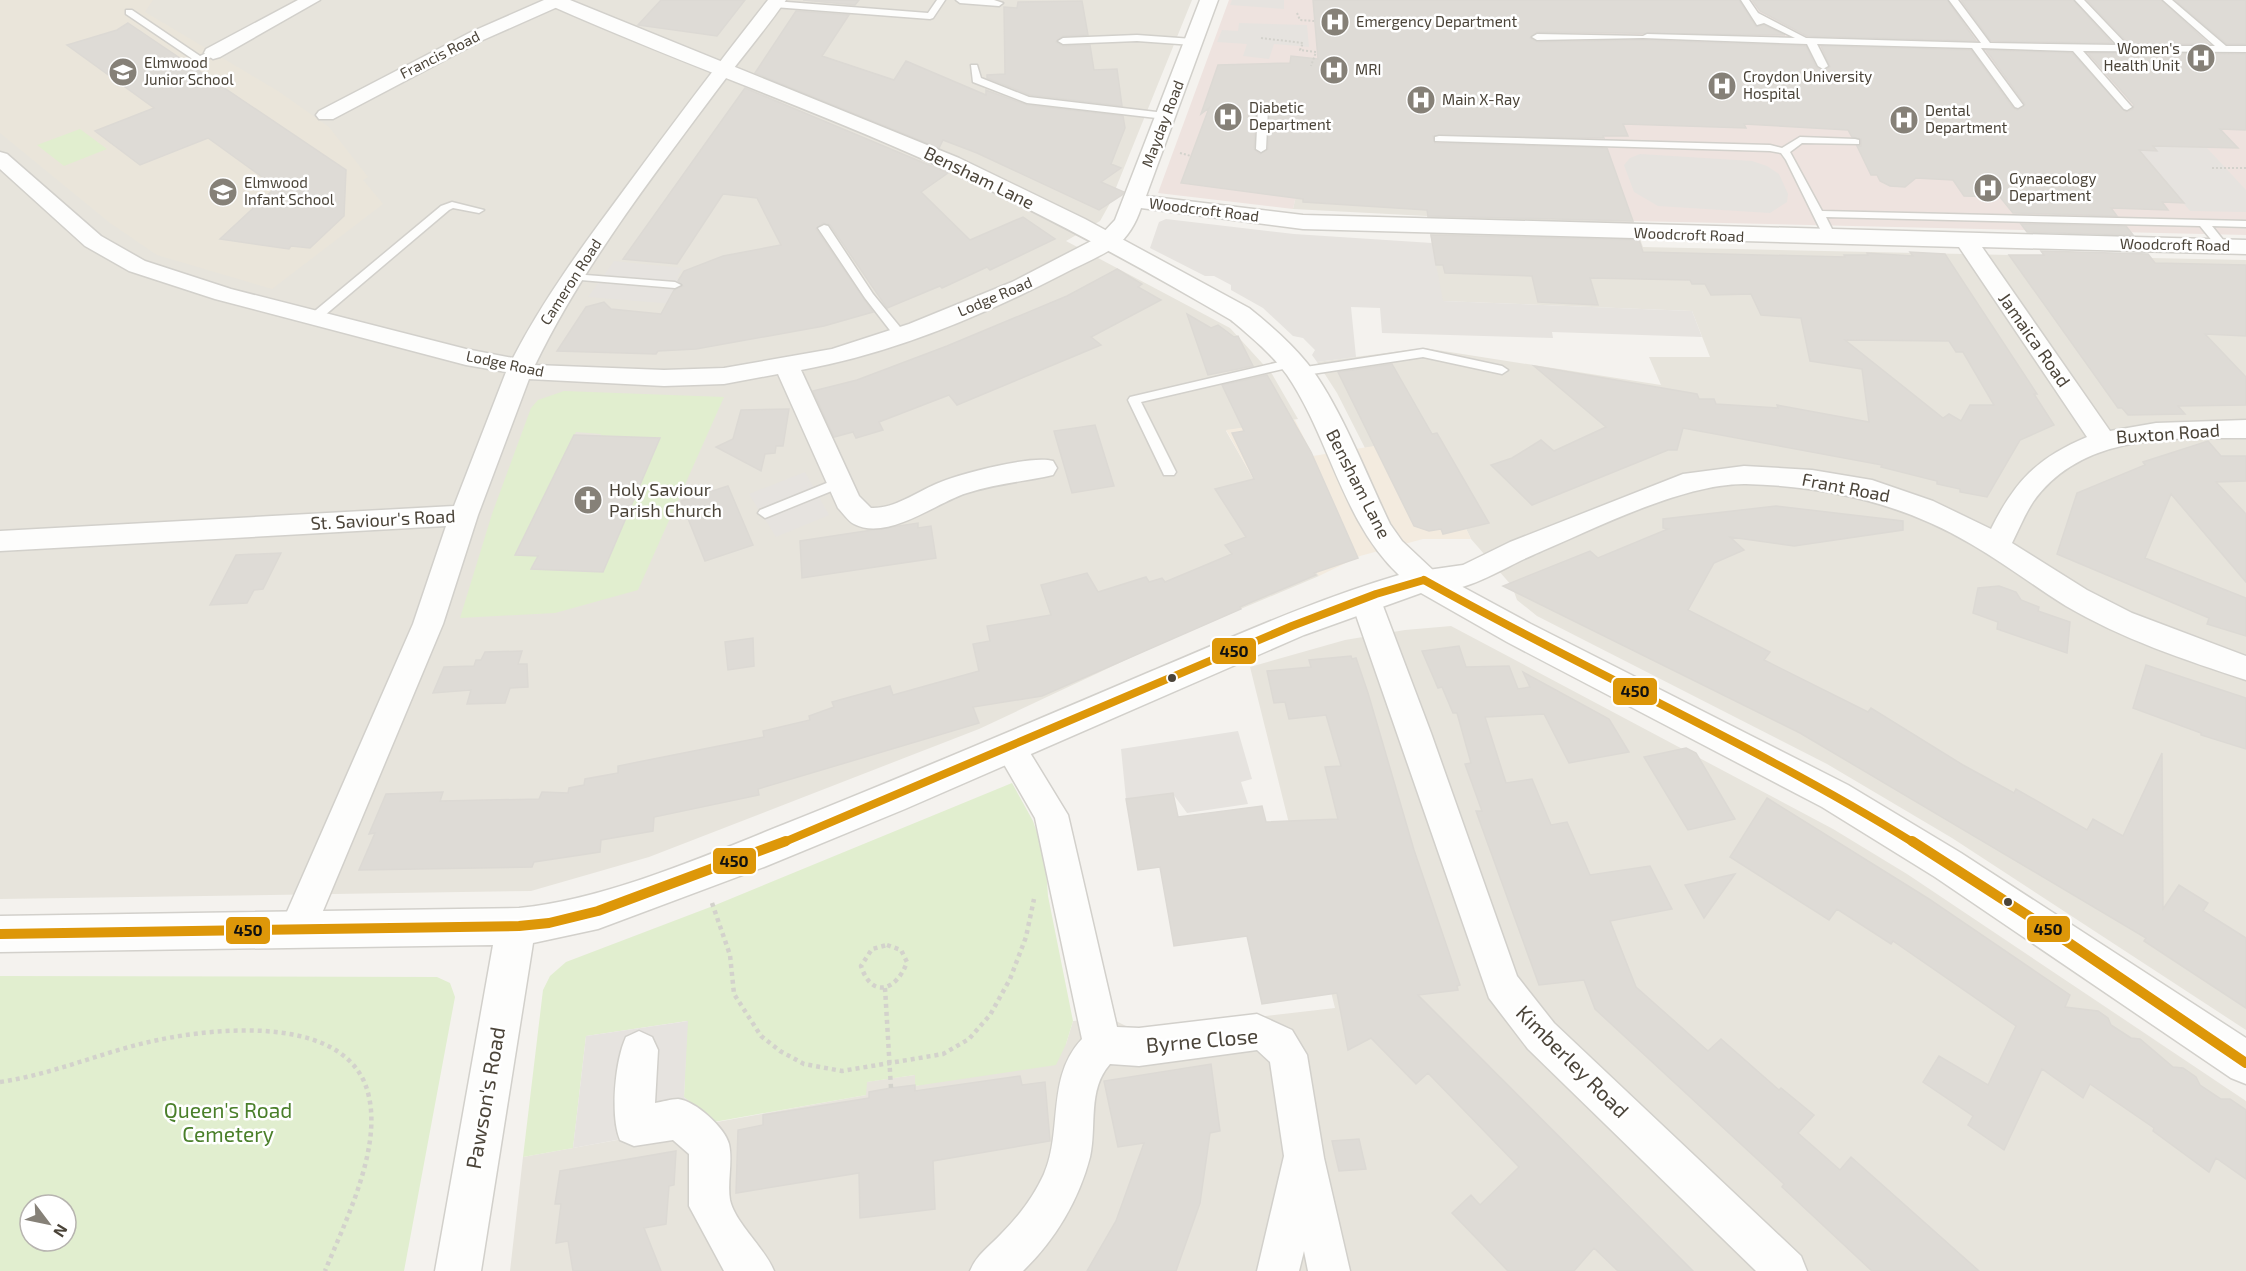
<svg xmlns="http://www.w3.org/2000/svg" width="2246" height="1271" viewBox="0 0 2246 1271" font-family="'Exo 2',sans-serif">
<rect width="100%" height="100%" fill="#f4f2ee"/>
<path fill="#e7e4dc" d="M0 0H1192L1109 205 1100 221 1066 241 1230 328 1272 374 1298 419 1226 431 1254 480 1319 576 1179 635 979 729 649 857 531 891 0 899Z
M1306 151 1611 159 1643 247 2246 260V1030L1952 838 1827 764 1537 616 1517 600 1512 586 1471 539 1423 439 1365 448 1337 393 1317 362 1424 348 1661 385 1649 357H1710L1692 311 1442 301 1427 216 1293 209Z
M1451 626 1833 829 1907 874 2246 1101V1271H510L523 1157 866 1095V1082L915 1075 916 1086 1066 1044 1073 1021 1110 1018 1136 1031 1335 1008 1250 667 1345 640 1405 630Z"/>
<path fill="#f3ebdf" d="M1295 420 1313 456 1423 438 1471 539H1423L1360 556 1319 576 1254 480 1226 430Z"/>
<path fill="#eae5da" d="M0 0H153L145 12 278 91 329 127 368 177 363 180 383 204 272 289 157 255 110 223 0 133Z"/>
<path fill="#eee3df" d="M1229 0H2246V235L1633 221 1611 159 1306 151 1293 209 1158 193Z"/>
<path fill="#e1eecf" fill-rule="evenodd" d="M80 129 107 149 64 166 37 145Z
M564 391 724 397 638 590 555 613 460 618 492 514 531 408 538 400ZM576 432 601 434 531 569 538 556 515 554Z
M1012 783 1033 821 1045 856 1048 896 1073 1021 1066 1044 1056 1065 915 1086V1075L867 1082 866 1095 714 1122 684 1097 687 1021 586 1036 573 1148 523 1157 543 990 550 976 566 962 713 906Z
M0 976 437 977 450 983 455 997 404 1271H0ZM30 1205H66V1241H30Z"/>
<path fill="#e6e3df" d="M1232 0H1284V9L1230 5Z
M1239 23 1307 25 1309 47 1274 44 1269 59 1243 56 1247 44 1217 42 1222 30 1238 31Z
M2143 134 2207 148 2246 190V212L2190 211 2139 150 2156 151Z
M1640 154 1752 161 1767 166 1779 174 1788 194 1787 202 1770 213 1658 206 1634 192 1624 165 1630 158Z
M1166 219 1294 234 1432 243 1443 301 1692 311 1702 337 1552 332 1553 338 1382 333 1380 308 1351 307 1356 357 1317 362 1312 355 1315 350 1303 338 1293 336 1263 308 1231 290V285L1214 276H1205L1150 248 1159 222Z
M614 261 682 268 677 278 680 279 674 304 588 297Z
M805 472 829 515 776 537 749 494Z
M1238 731 1252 779 1241 782 1248 804 1187 813 1173 794 1126 799 1121 749Z
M688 1021 684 1097 714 1122 573 1148 586 1036Z"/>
<path fill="#dedbd6" stroke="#dcd9d4" stroke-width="1.5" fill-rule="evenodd" d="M661 0H745L717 36 638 25Z
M803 0H859L855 5Z
M1313 0H1739L1756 27 1764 25 1785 35 1537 32 1530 38 1537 42 1643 40 1806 46 1816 67 1822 71 1830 67 1821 46 1971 50 2013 108 2017 110 2025 104 1986 50 2072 53 2126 112 2133 109 2134 105 2088 53 2246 54V130L2220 129 2238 148 2153 146 2157 151 2139 150 2184 203 2162 202 2168 210 2111 208 2117 216 2013 213 2000 197 1964 196 1953 180 1916 178 1905 187 1890 186 1880 181 1877 175H1871L1857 146H1861V139L1852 137 1848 130 1744 124 1746 128 1623 124 1628 136H1603L1604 138 1433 136 1435 143 1607 148 1633 221 1428 216 1427 210 1303 202V199L1181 183 1209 108 1201 114 1218 65 1290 63 1291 56 1318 59ZM1262 103 1270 108 1268 149 1260 154 1254 149 1256 108Z
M1752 0H1947L1976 41 1807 36 1760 11Z
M1961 0H2073L2112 43 1991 41Z
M2087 0H2161L2209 44H2129Z
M2175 0H2246V44H2227Z
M1082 1 1088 35 1063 36 1056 42 1063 46 1090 45 1094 70 1117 69 1122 106 1030 95 987 78V75L1005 74 1004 7 1017 8 1018 2Z
M796 11 849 15 822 56 894 80 906 61 986 95V90L1027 105 1123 116 1125 128 1111 164 1121 168 1101 182 1124 192 1122 195 1099 210 977 153 943 140 939 148 755 73Z
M128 23 346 170 344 216 310 248 291 246 289 249 220 239 276 187 208 138 140 165 95 131 154 108 67 45 117 30Z
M745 88 948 173 921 192 970 240 1023 217 1055 239 990 270 987 267 942 288 940 286 887 308 830 225 823 223 816 229 873 312 824 326 696 349 658 351 656 354 557 351 586 307 604 302 611 309 661 314 674 290 683 286 678 281 684 271 723 256 781 245 757 198 723 194 677 264 623 259Z
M2021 224 2126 226 2133 235 2027 232Z
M1431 235 1639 240 1643 252 1845 257 1844 255H1868L1867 253 1913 256 1910 252 1945 254 2037 394H2034L2054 425 2020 440 1987 497 1960 492V489L1937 484V481L1881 467 1882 465 1683 428 1677 450H1668L1532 505 1491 465 1512 458 1541 440 1554 451 1606 427 1534 366 1697 394 1699 399H1714L1716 404 1778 408 1777 405 1869 422 1862 369 1810 361 1801 318 1761 315 1751 294 1711 295 1705 284H1692L1690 280 1590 278 1598 305 1538 302 1532 276 1445 273 1443 265H1436ZM1845 340 1949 341 1956 352H1963L1994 405H1970L1961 421 1949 414 1943 418Z
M2041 251 2148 254 2155 263 2246 265V336L2205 334 2246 377V405L2178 406 2185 414 2128 415 2122 408H2118L2009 255H2044Z
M1117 269 1142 284 1138 287 1161 300 1091 337 1101 345 957 405 949 395 879 422 883 430 856 438 853 432 834 437 813 391 857 380 947 346 1067 296Z
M1187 314 1211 328 1218 325 1234 337 1238 336 1253 366 1208 375Z
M1392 364 1432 434 1437 433 1489 523 1443 534 1441 529 1429 531 1414 526 1338 372Z
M1267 375 1311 452 1358 558 1314 573 1316 575 1240 607 1241 609 1042 696 973 707 979 723 758 789 759 795 654 817 653 831 601 840 600 852 534 862 532 867 359 870 375 833 369 834 386 794 443 792 440 801 539 799 542 792 568 793 569 788 584 785 585 779 618 773V766L764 737 763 731 810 720 809 716 834 707 832 702 890 686 893 695 979 671 973 644 990 641 987 626 1051 615 1041 585 1087 573 1098 592 1146 577 1149 582 1162 578 1165 582 1232 554 1225 545 1246 537 1215 489 1254 479 1232 433 1244 431 1222 385Z
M789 409 783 446H776L775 453 765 454 761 471 716 447 733 439 741 410Z
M1095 425 1114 486 1072 493 1054 431Z
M574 435 660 438 603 572 531 569 538 556 515 555Z
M2208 441 2221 456H2246V481L2216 482 2246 514V582L2171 494 2145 558 2246 598V636L2207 624 2209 618 2057 554 2077 493 2145 465 2143 462Z
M728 486 753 545 705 561 681 501Z
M1776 506 1903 521V530L1794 546 1730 537 1744 550 1714 563 1688 610 1770 652 1764 660 1868 712 1871 708 1963 765 2014 793 2016 789 2087 830 2093 819 2123 836 2162 753 2163 909 2179 885 2208 903 2203 911 2246 938V1008L2144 941 2146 938 1800 733 1503 586 1590 551 1598 558 1668 529 1663 528V519Z
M918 523V528L931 526 936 558 802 578 800 541Z
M281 553 263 589 254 590 247 603 210 605 236 555Z
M1999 586 2016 592 2021 600 2039 607 2038 611 2070 622 2067 653 1997 629 1998 622 1973 613 1978 588Z
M753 638 754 666 728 670 725 642Z
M1459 646 1466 667 1509 666 1518 689 1530 687 1523 672 1609 719 1629 752 1569 763 1544 714 1485 717 1506 783 1532 779 1551 825 1567 822 1590 875 1650 866 1672 909 1610 921 1636 987 1708 1051 1721 1039 1779 1090 1781 1088 1814 1115 1798 1133 1840 1170 1851 1157 1979 1271H1872L1782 1187 1784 1184 1595 1009 1584 980 1539 985 1476 811H1482L1465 764 1471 763 1457 713H1453L1442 687 1438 688 1422 651Z
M522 651 518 664H527L528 687 510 688 505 703 467 704 471 690 433 693 444 667 474 666 476 660H481L485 652Z
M1351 656 1352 659 1356 658 1368 693 1414 850 1460 985 1457 986 1458 990 1418 995 1693 1271H1618L1594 1248 1574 1271H1508L1452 1213 1471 1195 1480 1205 1519 1167 1428 1073 1416 1084 1371 1038 1348 1050 1337 993 1262 1004 1247 936 1174 946 1160 867 1138 870 1126 799 1173 793 1178 817 1262 806 1266 822 1338 819 1325 767 1341 766 1326 715 1289 719 1285 702 1274 703 1267 671 1311 667 1309 660Z
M2146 665 2246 698V749L2201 735V733L2133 708Z
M1686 748 1696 753 1735 819 1688 830 1644 757Z
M1767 798 1929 899 2070 995 2065 1007 2098 1011 2108 1018 2111 1025 2131 1038 2140 1039 2173 1067 2183 1068 2196 1077 2200 1085 2221 1099H2230L2246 1110V1179L2216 1158 2209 1172 2153 1131 2154 1128 2090 1084 2083 1098 2042 1069 2004 1150 1968 1125 1973 1116 1923 1082 1939 1056 1988 1085 2016 1026 1893 941 1891 944 1837 909 1829 920 1730 857Z
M1735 874 1704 918 1685 885Z
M1211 1064 1220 1131 1210 1133 1200 1203 1176 1271H1087L1116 1221 1144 1143 1118 1147 1104 1081Z
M1020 1076 1022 1085 1045 1082 1050 1141 933 1161 935 1209 860 1218 859 1173 736 1193 738 1130 763 1125V1115L869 1098V1092L891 1088 915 1085V1091Z
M1359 1139 1366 1169 1339 1171 1332 1141Z
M676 1151 674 1185 669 1186 666 1224 644 1228 661 1271H573L568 1241 556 1243 561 1204H555L560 1171Z"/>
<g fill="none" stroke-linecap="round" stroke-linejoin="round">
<g stroke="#d2d0cb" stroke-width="3">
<path id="service" d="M937 0H945L933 18 930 19 774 7 770 4 774 1 928 13Z
M956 0H994L1003 3 999 6 960 3Z
M1741 0H1749L1758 13 1806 38 1981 43 1949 0H1958L1990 43 2117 45 2075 0H2084L2128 46H2215L2163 0H2172L2226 46H2246V52L2083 51 2130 105 2132 107 2127 110 2124 109 2073 51 1981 48 2023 105 2018 108 2015 107 1972 48 1817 44 1828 66 1823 69 1818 66 1807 44 1643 38 1537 40 1532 37 1537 34 1643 36 1647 34 1795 38 1764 23 1757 25Z
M126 10H132L200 56 213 50 218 53 203 62H197L126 14Z
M1137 35 1193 39 1198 42 1193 45 1137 41 1063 44 1058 41 1063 38Z
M971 65H977L981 78 1029 97 1165 113 1170 116 1165 119 1027 103 973 82Z
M1263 105 1268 108 1266 149 1261 152 1256 149 1258 108Z
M1439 136 1770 145 1782 148 1800 137 1855 139 1859 140V144L1802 143 1790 152 1822 211 2246 221V227L2212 226 2228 246 2222 249 2218 248 2200 226 1826 217 1837 239 1831 242 1825 239 1786 160 1781 153 1770 151 1435 141V137Z
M452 202 484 210 479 213 453 208 449 210 318 321H310V315L441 206Z
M824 225 828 226 873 294 904 332V338H896L865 298 818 228Z
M573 274 675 282 681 285 675 288 569 279 567 277Z
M1423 349 1502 366 1508 370 1502 374 1423 357 1299 376 1293 372 1299 368Z
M1292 359 1296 360V366L1141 402 1176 472 1174 475H1164L1128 400 1130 397Z
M839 478 846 483 844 486 770 516 765 518 758 513 760 510Z"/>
</g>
<g stroke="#d2d0cb" stroke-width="3">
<path id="minor" d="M298 0H320L220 57 213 59 204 53 206 49Z
M544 0 565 1 562 5 483 40 333 119H319L316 115 319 111 471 32Z
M768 0H786C763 33 737 63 714 94 650 180 582 268 535 365L664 370 724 368 832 349 909 324 1012 282 1099 237 1115 220 1200 0H1218L1146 196 1303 215 2246 240V254L1982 247 2110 431 2156 423 2246 420V438C2172 438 2082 433 2033 502 2025 514 2019 529 2012 543L2087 590 2132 613 2246 656V680C2185 660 2122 639 2066 606 2034 586 2004 563 1971 544 1902 503 1826 486 1746 484 1683 483 1592 530 1533 555 1496 571 1456 601 1414 588L1410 580 1414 572 1463 565 1510 542 1683 474 1744 466 1812 470 1872 480 1933 501 1991 529C2015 481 2037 458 2087 437L1959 247 1303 229 1141 208C1136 223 1128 237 1116 246 1100 257 1080 265 1063 274 982 316 891 354 801 370L859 496 871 508C894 509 915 493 936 484 959 474 1030 455 1053 461L1057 468 1053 475 1044 477C1018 482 992 485 967 493 937 502 887 542 854 524 848 521 843 513 838 508L778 374 724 384 664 386 529 379 478 515 443 624 315 930 310 942 297 947 284 942 279 930 413 624 446 526 0 551V531L454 506 506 372 466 365 215 299 129 271 85 246 0 169V152L7 154 101 236 145 261 231 289 466 349 513 358C544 298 584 244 624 190 671 126 719 62 768 0Z
M1365 587 1375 590 1380 598 1431 733 1517 976 1554 1023 1801 1256 1807 1271H1756L1528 1049 1489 998 1350 598 1355 590Z
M1010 734 1021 738 1068 815 1117 1027 1139 1028 1257 1014 1292 1030 1307 1055 1324 1158 1350 1271H1308L1304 1251 1299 1271H1257L1284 1156 1270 1062 1257 1050 1139 1066 1110 1064C1087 1090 1097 1126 1090 1157 1079 1200 1055 1240 1023 1271H970C977 1254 989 1247 1002 1233 1019 1216 1034 1196 1044 1174 1063 1130 1046 1077 1082 1039L1035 818 994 747 999 738Z
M639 1031 652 1037 658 1050 655 1103C662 1102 671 1099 678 1099 696 1101 725 1128 729 1144 733 1162 727 1182 730 1200 735 1223 765 1248 774 1271H724L689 1206V1154L673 1140 634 1146 620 1140C610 1116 615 1061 626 1037Z"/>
</g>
<g stroke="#d2d0cb" stroke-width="3">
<path id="tertiary" d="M544 0H570L959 158 1085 219 1249 308C1269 324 1290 342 1307 363 1339 403 1367 476 1390 524L1402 541 1435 572 1531 624 1848 785 1961 853 2246 1038V1084L2231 1078 1935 877 1822 807 1507 642 1421 593 1304 635 905 809 764 867 598 929 533 943 481 1271H435L493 945 0 952V916L519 908C607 899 702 857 785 824 908 775 1030 723 1152 671 1233 637 1314 600 1399 575 1342 521 1330 438 1287 375 1272 354 1250 336 1231 320 1123 257 1014 198 900 149 783 98 663 56 547 4Z"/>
</g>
<path stroke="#d3d2cc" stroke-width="2" stroke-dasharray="2 2" stroke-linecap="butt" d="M1297 13 1300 20 1314 21
M1261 38 1303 43 1300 50 1316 52 1311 66
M1180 153 1191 156
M2212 168H2246"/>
<path stroke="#d3d2cc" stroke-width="4.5" stroke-dasharray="4 4" stroke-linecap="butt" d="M712 903 730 955 734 994 761 1036 780 1051 804 1064 842 1071 943 1054 969 1039 990 1015 1010 979 1026 937 1034 899
M887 945 901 950 907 962C897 990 872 1000 861 966L872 949Z
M885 988 891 1088
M0 1082C55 1074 104 1051 158 1040 219 1027 352 1014 369 1097 381 1151 345 1222 325 1271"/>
<use href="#service" fill="#fdfdfc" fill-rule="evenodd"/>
<use href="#minor" fill="#fdfdfc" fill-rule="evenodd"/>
<use href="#tertiary" fill="#fdfdfc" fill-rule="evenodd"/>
<g stroke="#fff" stroke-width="12">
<path id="bus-1-far1" d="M1424 580C1586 671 1756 745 1914 843
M782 843 1292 626 1376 594 1424 580"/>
</g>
<g stroke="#fff" stroke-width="14">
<path id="bus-1" d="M1912 841 2044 926 2246 1063
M0 934 519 926 549 923 598 911 786 841"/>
</g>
<use href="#bus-1-far1" stroke="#dd9709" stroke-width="8"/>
<use href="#bus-1" stroke="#dd9709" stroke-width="10"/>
</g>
<defs>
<g id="hospital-disc" transform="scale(1.5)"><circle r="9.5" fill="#868178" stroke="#fff"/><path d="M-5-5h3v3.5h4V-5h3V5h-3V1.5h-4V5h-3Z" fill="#fff"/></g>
<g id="school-disc" transform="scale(1.5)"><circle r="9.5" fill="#868178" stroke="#fff"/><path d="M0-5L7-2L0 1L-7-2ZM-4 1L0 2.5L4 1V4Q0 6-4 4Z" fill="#fff"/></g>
<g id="church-disc" transform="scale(1.5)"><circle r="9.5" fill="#868178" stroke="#fff"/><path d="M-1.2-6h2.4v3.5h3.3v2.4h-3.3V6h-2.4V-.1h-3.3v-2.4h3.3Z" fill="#fff"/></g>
</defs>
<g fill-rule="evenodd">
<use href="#hospital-disc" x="1335" y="22"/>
<use href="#hospital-disc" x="2201" y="58"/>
<use href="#hospital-disc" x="1334" y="70"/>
<use href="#school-disc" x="123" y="72"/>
<use href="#hospital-disc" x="1722" y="86"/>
<use href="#hospital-disc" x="1421" y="100"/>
<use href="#hospital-disc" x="1228" y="117"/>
<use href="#hospital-disc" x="1904" y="120"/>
<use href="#hospital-disc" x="1988" y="188"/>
<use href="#school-disc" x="223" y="192"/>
<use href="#church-disc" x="588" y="500"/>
</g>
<g fill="#4b4439" stroke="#fff" stroke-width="2">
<circle cx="1172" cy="678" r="5"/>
<circle cx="2008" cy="902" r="5"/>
</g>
<g text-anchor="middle" stroke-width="5" stroke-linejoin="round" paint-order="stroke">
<g font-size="15" fill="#4b4439" stroke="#fff" text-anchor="start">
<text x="1356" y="27">Emergency Department</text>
<text x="2180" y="54" text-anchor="end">Women's<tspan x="2180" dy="17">Health Unit</tspan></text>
<text x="144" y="68">Elmwood<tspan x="144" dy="17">Junior School</tspan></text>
<text x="1355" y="75">MRI</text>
<text x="1743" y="82">Croydon University<tspan x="1743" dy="17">Hospital</tspan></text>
<text x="1442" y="105">Main X-Ray</text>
<text x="1249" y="113">Diabetic<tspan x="1249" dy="17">Department</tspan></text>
<text x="1925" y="116">Dental<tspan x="1925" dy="17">Department</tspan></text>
<text x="2009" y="184">Gynaecology<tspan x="2009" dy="17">Department</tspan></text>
<text x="244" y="188">Elmwood<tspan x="244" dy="17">Infant School</tspan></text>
</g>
<g font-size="15" fill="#4b4439" stroke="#fff">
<text transform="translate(440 55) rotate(-27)" y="5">Francis Road</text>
<text transform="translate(1163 124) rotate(-69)" y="5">Mayday Road</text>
<text transform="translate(1204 210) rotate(7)" y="5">Woodcroft Road</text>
<text transform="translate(1689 235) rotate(2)" y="5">Woodcroft Road</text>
<text transform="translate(2175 245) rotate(1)" y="5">Woodcroft Road</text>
<text transform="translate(571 282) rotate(-57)" y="5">Cameron Road</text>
<text transform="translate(995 297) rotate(-23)" y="5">Lodge Road</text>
<text transform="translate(505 364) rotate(12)" y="5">Lodge Road</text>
</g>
<g font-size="18" fill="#4b4439" stroke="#fff">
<text transform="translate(979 178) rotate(26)" y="6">Bensham Lane</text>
<text transform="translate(2034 340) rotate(55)" y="6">Jamaica Road</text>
<text transform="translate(2168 434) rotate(-4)" y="6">Buxton Road</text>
<text transform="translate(1358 484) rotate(63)" y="6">Bensham Lane</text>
<text transform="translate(1846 488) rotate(11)" y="6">Frant Road</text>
<text transform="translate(383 520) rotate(-3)" y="6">St. Saviour's Road</text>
</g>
<g font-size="18" fill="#4b4439" stroke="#fff" text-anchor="start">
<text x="609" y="496">Holy Saviour<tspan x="609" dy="21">Parish Church</tspan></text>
</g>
<g font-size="21" fill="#4b4439" stroke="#fff">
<text transform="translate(1202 1041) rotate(-5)" y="7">Byrne Close</text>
<text transform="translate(1572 1062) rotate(45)" y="7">Kimberley Road</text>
<text transform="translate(486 1098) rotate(-80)" y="7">Pawson's Road</text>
</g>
<g font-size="21" fill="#4a7f2a" stroke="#fff">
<text x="228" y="1118">Queen's Road<tspan x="228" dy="24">Cemetery</tspan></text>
</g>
</g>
<g stroke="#fff" stroke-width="2">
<rect x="1211" y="637" width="46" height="28" rx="6" fill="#dd9709"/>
<rect x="1612" y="677" width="46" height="29" rx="6" fill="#dd9709"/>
<rect x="712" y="847" width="45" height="28" rx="6" fill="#dd9709"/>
<rect x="2026" y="915" width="45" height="28" rx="6" fill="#dd9709"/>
<rect x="225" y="916" width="46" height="29" rx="6" fill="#dd9709"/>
</g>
<g font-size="16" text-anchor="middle" font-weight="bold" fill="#111">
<text x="1234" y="657">450</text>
<text x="1635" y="697">450</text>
<text x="734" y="867">450</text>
<text x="2048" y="935">450</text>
<text x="248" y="936">450</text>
</g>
<g transform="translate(48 1223) rotate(122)"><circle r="28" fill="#ffffff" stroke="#b7b4b0" stroke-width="1.5"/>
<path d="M0-4.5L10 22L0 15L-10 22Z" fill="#868178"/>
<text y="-9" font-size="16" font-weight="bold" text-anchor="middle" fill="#4b4439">N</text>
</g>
</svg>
